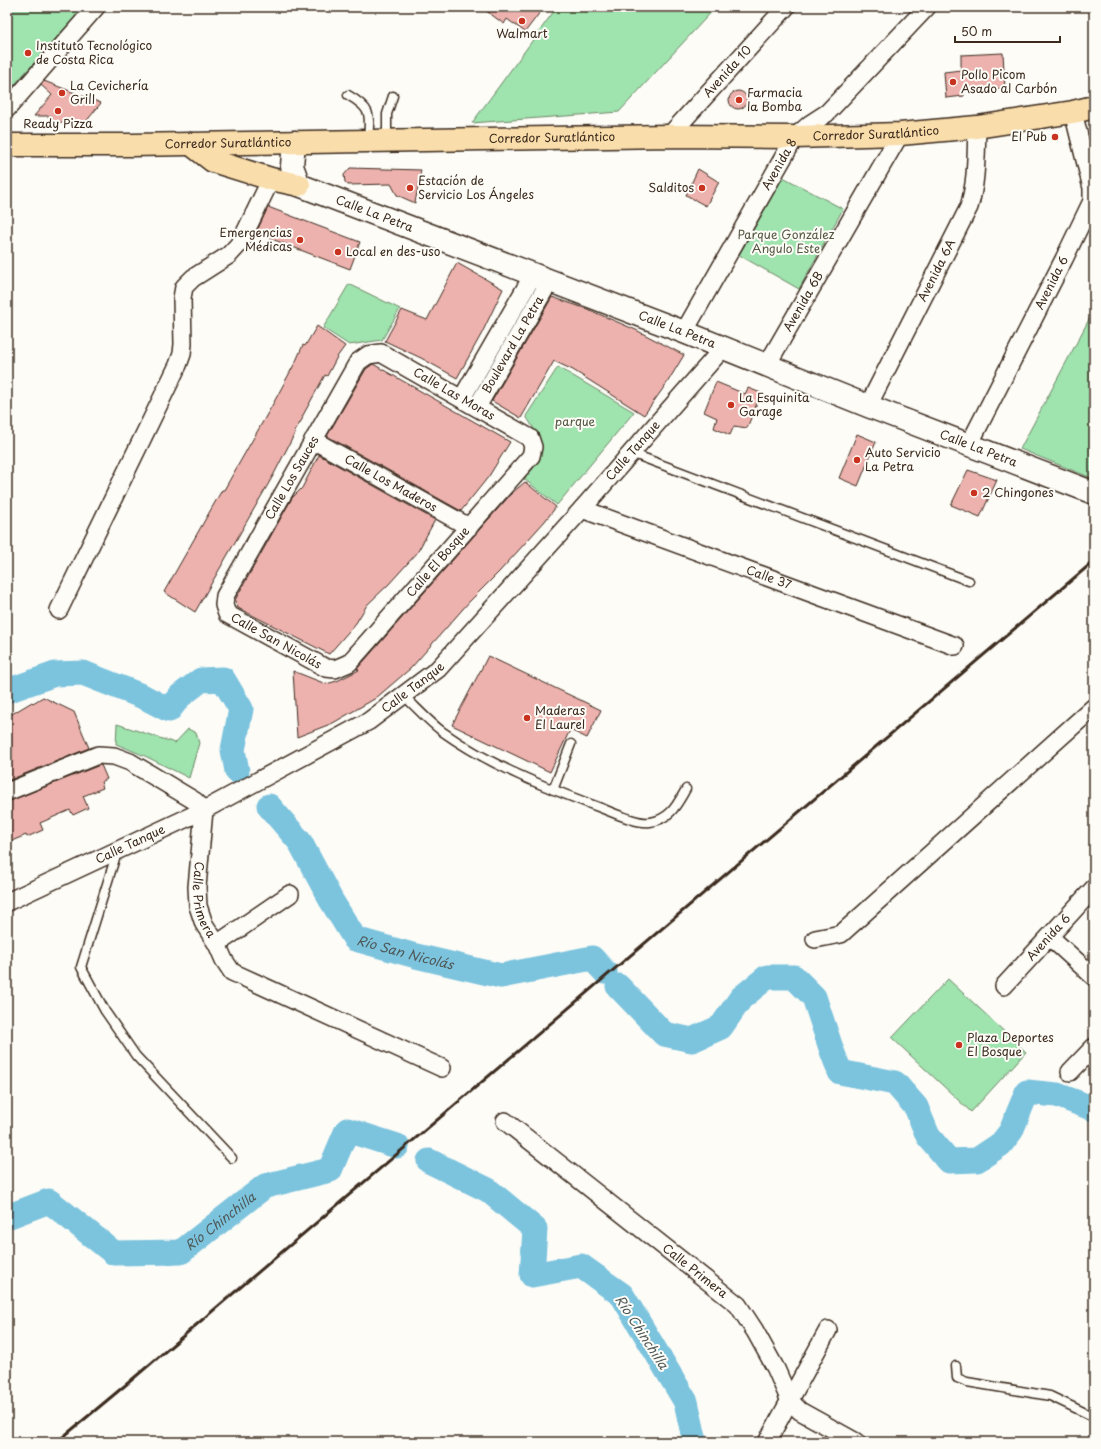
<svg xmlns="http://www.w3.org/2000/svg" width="1101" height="1449" viewBox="0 0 1101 1449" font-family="'Playpen Sans',sans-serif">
<rect width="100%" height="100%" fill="#fdfcf7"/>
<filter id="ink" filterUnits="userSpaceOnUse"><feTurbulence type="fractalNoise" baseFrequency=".025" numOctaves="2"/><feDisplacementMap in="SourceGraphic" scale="8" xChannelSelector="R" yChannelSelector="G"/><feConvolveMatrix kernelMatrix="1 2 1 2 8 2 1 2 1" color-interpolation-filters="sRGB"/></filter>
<g filter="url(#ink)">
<path fill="#9fe3ae" stroke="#6d8666" d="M7 7H84L7 93Z
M557 7H716L619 112 472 123Z
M783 177 843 209 799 289 739 255Z
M349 284 400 309 382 340 349 345 323 328Z
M1094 310V479L1020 449Z
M558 367 634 412 557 505 524 479C528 474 533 470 536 464 547 444 536 433 526 416Z
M117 724 175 743 188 729 196 733 199 743 189 778 145 756 116 744Z
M948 979 1026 1052 971 1112 892 1038Z"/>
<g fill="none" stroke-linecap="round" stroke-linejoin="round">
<g stroke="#7cc3dd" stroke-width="25">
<path d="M7 691 55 674 83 673 144 697 169 710 180 696 201 680 223 679 241 709 233 750 237 771"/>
<path id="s1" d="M269 806 300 842 331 900 355 939 416 956 501 976 592 958 605 972"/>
<path d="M618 986 664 1034 692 1040 721 1027 741 998 767 977H794L814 997 832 1051 840 1072 895 1083 916 1107 928 1136 949 1161 977 1160 1001 1144 1011 1131 1027 1092 1057 1095 1094 1109"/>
<path d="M429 1161 488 1190 535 1229 532 1275 581 1266 622 1295 686 1402 695 1442"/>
<path id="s2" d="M7 1217 49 1201 114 1253 181 1252 265 1186 330 1170 347 1130 397 1146"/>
</g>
</g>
<path fill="#edb2ae" stroke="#3b2a1e" d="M481 7H544L525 32 507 19 504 24Z
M1003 53 1005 88 963 91 964 96 946 98 944 72 961 70V55Z
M44 81 83 96 101 103 85 123 52 122V116H34L52 95 41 85Z
M729 100a9 9 0 1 1 18 0a9 9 0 1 1-18 0Z
M350 168 421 170 415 203 397 195 391 184 348 185 345 182 344 175Z
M698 169 719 182 706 206 686 195Z
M268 207 360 242 350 269 256 233Z
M457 263 503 289 482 333 457 378 421 358 385 341 402 310 427 320Z
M552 297 587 309 636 330 684 355 667 383 644 415 573 370 554 361 521 418 492 401Z
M317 326 345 346 337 357 327 376 325 375 302 417 303 418 294 432 295 433 274 474 195 612 164 592 222 490H224L274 402 296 361 303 345 305 346Z
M373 364 510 442 489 476 461 511 327 436 366 369Z
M716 382 745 394 748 388 761 393 747 428 734 426 730 435 714 428 717 418 704 412Z
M857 434 876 442 858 486 839 478Z
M319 455 435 520 417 553 389 584 367 605 356 623 329 654 238 608 235 600 292 498 302 488Z
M968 470 997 480 980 517 951 505Z
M525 482 556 507 545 521 500 571 469 602 411 668 376 698 333 723 297 737 293 671 326 684 337 681 359 670 357 669 487 521 512 493Z
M488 656 601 710 587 738 570 730 550 772 452 725Z
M43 697 74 712 89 748 7 781V717L32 702 33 703Z
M100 765H101L107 779 101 782 103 788 83 796 88 808 73 815 70 810 40 823 43 830 27 837 26 835 7 843V802Z"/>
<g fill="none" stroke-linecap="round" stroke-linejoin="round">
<g stroke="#3b2a1e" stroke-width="11">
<path id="lane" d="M348 95C372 109 370 114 368 140
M387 139V114L393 96
M631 453 969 581
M403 695C416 707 429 722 443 732 491 766 547 788 601 808 614 813 637 824 650 822 671 819 677 804 686 789
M553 790 571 744
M117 852 81 967 105 1011 136 1056 232 1158
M956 1366 957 1378 967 1382 1050 1396 1094 1417"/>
</g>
<g stroke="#3b2a1e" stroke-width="20">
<g id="street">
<path d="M7 109 96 7"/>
<path id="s3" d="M669 136 786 7"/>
<path id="s4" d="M684 332 795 137 810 124 827 113 927 7"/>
<path d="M381 353 530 438 533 447 531 456 349 663 335 669 326 668 227 614 224 605 225 596 358 362 368 355Z"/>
<path id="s5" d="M767 365 900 134"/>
<path d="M462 398 533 275"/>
<path id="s6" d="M868 406 969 207C977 181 976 153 977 127"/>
<path id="s7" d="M477 407 549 282"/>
<path id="s8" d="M313 440 469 527"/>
<path id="s9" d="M969 445 1064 259 1092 201V188L1073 112"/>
<path id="s10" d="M582 509 955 646"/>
<path d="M59 610 178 365 182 354 183 344 182 298 184 287 193 278 229 255 240 243 271 179"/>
<path id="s11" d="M7 792 98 755 114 756 130 762 195 801 204 810 197 887 198 906 204 924 217 944 224 960 232 972 442 1068"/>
<path id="s12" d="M7 902 204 810 369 721 438 669 582 509 723 348"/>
<path d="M1050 937 1094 977"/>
<path d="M815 939 841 934 1094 707"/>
<path d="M217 944 290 894"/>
<path id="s13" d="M1004 986 1094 888"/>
<path d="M1070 1072 1094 1047"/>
<path id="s14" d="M505 1121 738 1305 755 1331 776 1369 790 1401 800 1411 856 1442"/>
<path d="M767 1442 828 1330"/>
</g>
</g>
<g stroke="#3b2a1e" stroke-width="25">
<g id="secondary">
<path id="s15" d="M294 142 292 166 299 185 684 332 868 406 1094 493"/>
</g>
</g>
<g stroke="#3b2a1e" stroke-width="25">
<g id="primary">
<path d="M191 144 213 161 271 179 299 185"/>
<path id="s16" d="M7 145H132L669 136 795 137 900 134 977 127 1073 112 1094 107"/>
</g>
</g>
<use href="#lane" stroke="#fdfcf7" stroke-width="8"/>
<use href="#street" stroke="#fdfcf7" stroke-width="17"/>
<use href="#secondary" stroke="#fdfcf7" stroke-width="22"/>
<use href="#primary" stroke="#f9ddab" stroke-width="22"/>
<path stroke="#3b2a1e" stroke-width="3" d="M57 1442 128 1383 1094 561"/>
</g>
</g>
<g fill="#c8321e" stroke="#fdfcf7" stroke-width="1.5">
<circle cx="522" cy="21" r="4"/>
<circle cx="28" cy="53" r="4"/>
<circle cx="953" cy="82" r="4"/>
<circle cx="62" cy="93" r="4"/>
<circle cx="739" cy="100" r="4"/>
<circle cx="58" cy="111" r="4"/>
<circle cx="1055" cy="137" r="4"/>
<circle cx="410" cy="188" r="4"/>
<circle cx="702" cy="188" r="4"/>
<circle cx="300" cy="240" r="4"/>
<circle cx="338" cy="252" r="4"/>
<circle cx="731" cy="405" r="4"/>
<circle cx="857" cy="460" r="4"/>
<circle cx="974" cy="493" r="4"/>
<circle cx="527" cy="718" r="4"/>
<circle cx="959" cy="1045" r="4"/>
</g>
<g text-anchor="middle" stroke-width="4" stroke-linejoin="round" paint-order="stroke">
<g font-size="12" fill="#3b2a1e" stroke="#fdfcf7" text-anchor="start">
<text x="522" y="38" text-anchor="middle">Walmart</text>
<text x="36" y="50">Instituto Tecnológico<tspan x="36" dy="14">de Costa Rica</tspan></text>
<text x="961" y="79">Pollo Picom<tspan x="961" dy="14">Asado al Carbón</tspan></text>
<text x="70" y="90">La Cevichería<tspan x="70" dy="14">Grill</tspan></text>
<text x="747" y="97">Farmacia<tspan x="747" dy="14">la Bomba</tspan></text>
<text x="58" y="128" text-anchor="middle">Ready Pizza</text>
<text x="1047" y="141" text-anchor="end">El Pub</text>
<text x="418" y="185">Estación de<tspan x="418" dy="14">Servicio Los Ángeles</tspan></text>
<text x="694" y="192" text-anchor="end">Salditos</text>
<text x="292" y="237" text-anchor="end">Emergencias<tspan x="292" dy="14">Médicas</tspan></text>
<text x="346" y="256">Local en des-uso</text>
<text x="739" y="402">La Esquinita<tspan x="739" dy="14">Garage</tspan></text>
<text x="865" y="457">Auto Servicio<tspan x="865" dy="14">La Petra</tspan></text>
<text x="982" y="497">2 Chingones</text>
<text x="535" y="715">Maderas<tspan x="535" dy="14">El Laurel</tspan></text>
<text x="967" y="1042">Plaza Deportes<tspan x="967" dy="14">El Bosque</tspan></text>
</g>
<g font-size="12" fill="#3b2a1e" stroke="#fdfcf7">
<text dy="4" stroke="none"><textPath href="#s3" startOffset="87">Avenida 10</textPath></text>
<text dy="4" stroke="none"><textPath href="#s16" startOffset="869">Corredor Suratlántico</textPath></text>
<text dy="4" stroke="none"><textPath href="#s16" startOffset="545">Corredor Suratlántico</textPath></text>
<text dy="4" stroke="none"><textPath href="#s16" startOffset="221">Corredor Suratlántico</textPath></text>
<text dy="4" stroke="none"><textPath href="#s4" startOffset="193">Avenida 8</textPath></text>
<text dy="4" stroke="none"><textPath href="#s15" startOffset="125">Calle La Petra</textPath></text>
<text dy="4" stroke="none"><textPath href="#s6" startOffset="152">Avenida 6A</textPath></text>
<text dy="4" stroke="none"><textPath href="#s9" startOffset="182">Avenida 6</textPath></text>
<text dy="4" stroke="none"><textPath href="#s5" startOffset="73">Avenida 6B</textPath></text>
<text dy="4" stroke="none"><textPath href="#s15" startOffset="449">Calle La Petra</textPath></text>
<text dy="4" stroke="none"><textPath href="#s7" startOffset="72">Boulevard La Petra</textPath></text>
<text transform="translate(454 394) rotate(30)" y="4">Calle Las Moras</text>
<text dy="4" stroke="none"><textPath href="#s15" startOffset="773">Calle La Petra</textPath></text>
<text dy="4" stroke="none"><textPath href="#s12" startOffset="784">Calle Tanque</textPath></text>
<text transform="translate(292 478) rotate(-60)" y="4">Calle Los Sauces</text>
<text dy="4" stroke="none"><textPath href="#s8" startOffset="89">Calle Los Maderos</textPath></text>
<text transform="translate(438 562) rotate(-49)" y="4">Calle El Bosque</text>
<text dy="4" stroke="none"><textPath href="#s10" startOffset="199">Calle 37</textPath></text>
<text transform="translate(276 641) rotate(29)" y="4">Calle San Nicolás</text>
<text dy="4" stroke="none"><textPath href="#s12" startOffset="460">Calle Tanque</textPath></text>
<text dy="4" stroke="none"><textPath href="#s12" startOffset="136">Calle Tanque</textPath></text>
<text dy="4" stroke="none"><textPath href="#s11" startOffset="311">Calle Primera</textPath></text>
<text dy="4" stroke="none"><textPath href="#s13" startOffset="66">Avenida 6</textPath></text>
<text dy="4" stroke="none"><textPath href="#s14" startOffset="242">Calle Primera</textPath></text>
</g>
<g font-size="12" fill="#545842" stroke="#fdfcf7">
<text x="786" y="239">Parque González<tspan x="786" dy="14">Angulo Este</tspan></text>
<text x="575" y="426">parque</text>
</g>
<g font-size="13" font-style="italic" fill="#4e5857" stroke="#fdfcf7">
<text dy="5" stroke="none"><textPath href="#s1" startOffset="211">Río San Nicolás</textPath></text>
<text dy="5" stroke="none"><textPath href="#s2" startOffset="245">Río Chinchilla</textPath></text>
<text transform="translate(642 1332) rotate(57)" y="5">Río Chinchilla</text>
</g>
</g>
<rect width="1101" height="1449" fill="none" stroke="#fdfcf7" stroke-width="24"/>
<rect x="12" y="12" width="1077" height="1425" fill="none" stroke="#3b2a1e" stroke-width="1.5" filter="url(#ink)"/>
<path d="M955 36v6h105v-6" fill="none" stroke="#3b2a1e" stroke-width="2"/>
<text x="961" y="36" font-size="12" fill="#3b2a1e" stroke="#fdfcf7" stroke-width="3" paint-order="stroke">50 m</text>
</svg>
